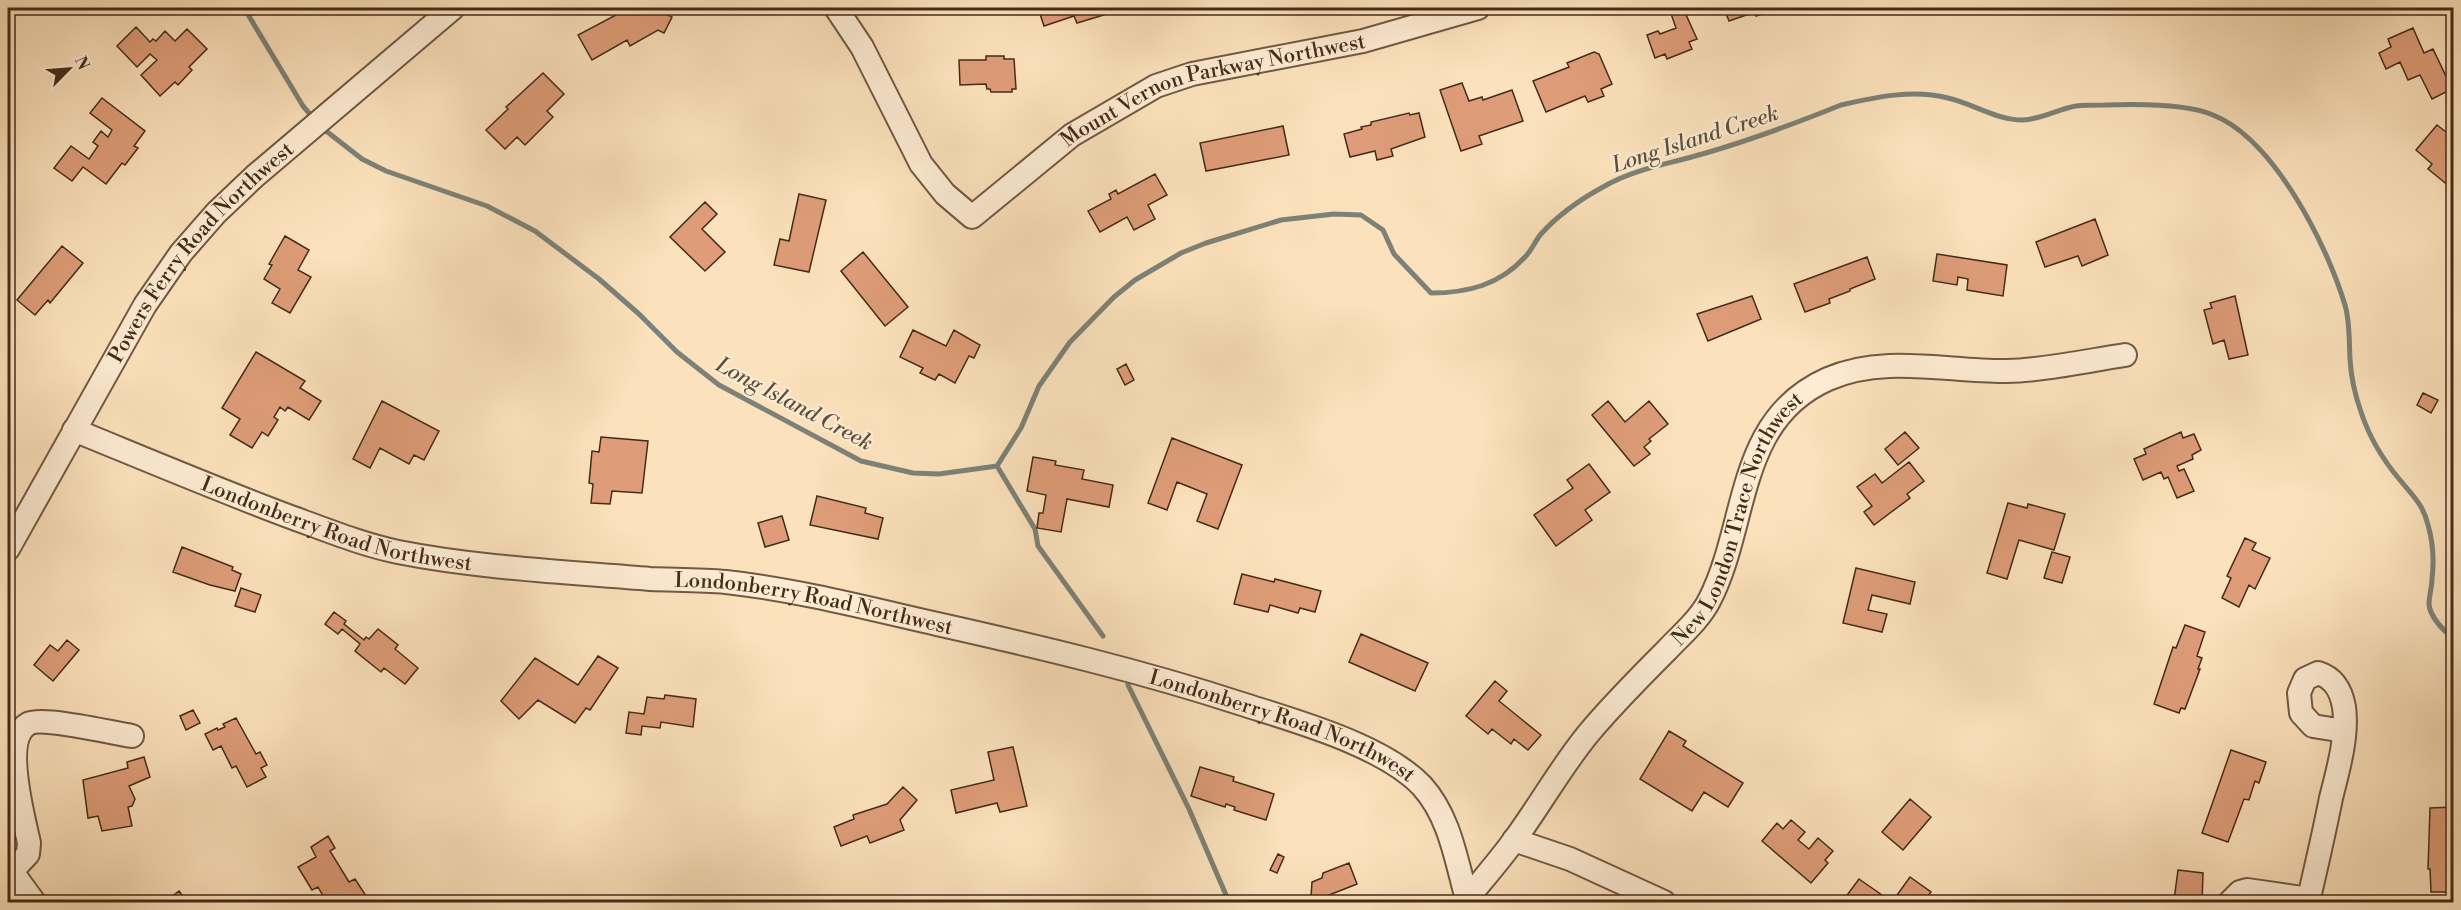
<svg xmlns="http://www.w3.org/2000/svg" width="2461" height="910" viewBox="0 0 2461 910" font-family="'Libre Bodoni',serif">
<rect width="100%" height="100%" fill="#fce2bc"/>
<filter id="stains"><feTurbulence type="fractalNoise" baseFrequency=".00333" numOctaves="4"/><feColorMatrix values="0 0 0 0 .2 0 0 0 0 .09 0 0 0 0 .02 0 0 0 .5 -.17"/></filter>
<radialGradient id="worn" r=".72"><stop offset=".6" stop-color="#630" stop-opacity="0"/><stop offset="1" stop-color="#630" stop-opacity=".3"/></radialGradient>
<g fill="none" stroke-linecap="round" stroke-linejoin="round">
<path stroke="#7c8278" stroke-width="5" d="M244 8 303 106 315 120
M321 127 362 159 386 171 487 206 535 231 599 279 639 314 677 352 719 385 861 461 913 473 939 474 997 466 1021 428 1039 386 1070 342 1114 297 1135 280 1181 253 1206 243 1281 220 1334 214 1361 215 1383 230 1394 254 1431 293C1467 293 1500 285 1525 257 1532 250 1535 241 1541 234 1558 215 1581 199 1603 187 1627 173 1653 167 1680 160 1735 146 1789 126 1841 105 1876 97 1913 89 1948 98 1974 104 1996 120 2023 120 2043 119 2058 109 2076 106 2085 105 2096 105 2105 105 2134 104 2188 104 2213 115 2274 139 2327 245 2345 305 2350 322 2349 341 2350 359 2351 376 2355 395 2361 412 2369 436 2383 460 2400 480 2413 496 2423 504 2428 525 2433 542 2434 562 2432 579 2432 587 2429 596 2429 604 2430 617 2444 631 2454 639
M997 466 1035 529 1038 546 1103 636
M1128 685 1189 809 1229 902"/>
</g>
<path fill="#de9d78" stroke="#442b19" stroke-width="1.5" d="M629 8H666L664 13 672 17 664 33 658 30 630 46 627 40 592 60 578 35Z
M1038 8H1105L1107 14 1077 23 1074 16 1044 26Z
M1669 8H1683L1697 39 1689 42 1692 49 1667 59 1665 54 1655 58 1647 35 1658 31 1660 34 1676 28Z
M1724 8H1775L1776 10 1756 16 1755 12 1729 21Z
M136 27 150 42 153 39 156 41 165 31 175 41 187 29 207 49 189 67 192 70 178 85 175 82 160 96 141 75 157 60 150 54 137 67 117 46Z
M2413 28 2424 53 2433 49 2452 89 2432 99 2420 75 2408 80 2400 62 2386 69 2379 53 2391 47 2388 39Z
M1594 52 1599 54 1612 84 1601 89 1604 96 1588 102 1585 96 1546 112 1533 81 1569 67 1567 63Z
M986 56H1004V59H1014L1016 89H1012V92H991L990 89H987L986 84 960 85 959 60H986Z
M543 73 564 94 547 111 553 117 525 145 517 137 505 149 486 130 508 109 506 107Z
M1462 83 1469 101 1482 97 1483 100 1512 90 1523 121 1479 136 1482 144 1461 151 1440 90Z
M102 98 145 131 134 146 138 148 125 165 122 163 106 184 83 167 72 181 54 168 71 146 89 159 98 146 93 142 101 131 108 137 112 130 90 113Z
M1409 113 1410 115 1419 113 1425 137 1391 149 1393 156 1377 160 1375 151 1350 157 1344 134 1362 129 1361 127 1371 125V122Z
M2437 125 2454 138V180L2449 186 2428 169 2432 164 2416 150Z
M1283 126 1289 155 1206 171 1200 143Z
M1155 174 1167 195 1148 205 1155 219 1134 230 1127 217 1100 232 1088 211 1111 199 1109 194 1116 190 1118 194Z
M799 194 826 200 809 272 774 265 780 239 789 241Z
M705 202 717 214 702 229 725 252 705 271 670 237Z
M2095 219 2108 255 2082 266 2078 256 2045 267 2036 242Z
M285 236 309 250 298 270 311 277 290 313 272 303 280 289 264 279 272 265 269 264Z
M62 246 83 263 50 303 48 300 35 315 17 300Z
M863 252 908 307 885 326 841 271Z
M1937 254 2007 265 2003 296 1967 290 1968 279 1958 277 1957 285 1933 281Z
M1867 257 1875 279 1850 289V291L1829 299 1830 303 1805 312 1794 284Z
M1752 296 1761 319 1708 341 1697 314Z
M2235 296 2248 355 2229 359 2224 340 2213 344 2204 310 2212 308 2210 303Z
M913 330 946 346 954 330 980 345 974 358 969 356 955 383 939 374 935 380 920 373 923 368 900 357Z
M256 352 305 381 300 388 321 401 309 420 288 407 285 411 280 407 274 417 278 420 268 436 262 432 252 448 230 435 240 419 222 408Z
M1126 364 1134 380 1125 385 1117 369Z
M2423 393 2438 400 2431 413 2417 405Z
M382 401 439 431 424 460 414 455 409 464 380 448 370 468 353 459Z
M1608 401 1625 422 1649 401 1668 424 1649 439 1651 441 1644 447 1650 454 1634 466 1592 415Z
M1905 432 1919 448 1898 465 1885 449Z
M2181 432 2183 438 2194 434 2201 450 2192 455 2193 459 2177 466 2179 471 2184 469 2194 491 2177 498 2168 477 2164 479 2161 472 2143 480 2134 459 2146 454 2144 449Z
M601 437 648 441 642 493 612 491 610 504 591 503 593 484 589 483 592 451 599 452Z
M1172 438 1242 465 1218 529 1197 521 1207 494 1177 482 1167 510 1148 503Z
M1033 457 1056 461 1055 465 1084 470 1082 479 1113 485 1109 507 1067 499 1061 532 1037 528 1039 513H1043L1046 495 1027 491Z
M1909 462 1924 481 1907 494 1910 498 1874 525 1864 512 1872 506 1857 487 1875 474 1882 483Z
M1589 464 1610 492 1585 510 1592 520 1556 546 1534 515 1573 488 1567 480Z
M817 496 866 508 865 513 883 518 878 539 810 525Z
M2008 503 2027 508 2028 504 2065 514 2054 550 2019 540 2007 579 1987 573Z
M782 516 789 540 765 547 758 523Z
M2245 538 2256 543 2252 550 2270 558 2255 589 2249 585 2239 607 2222 598 2231 578 2227 576Z
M182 547 233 567 232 570 241 574 235 591 210 585 173 572Z
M2052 552 2070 557 2062 583 2044 578Z
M1856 568 1915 582 1910 604 1872 595 1868 610 1887 614 1882 632 1843 623Z
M1242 574 1274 582 1275 579 1321 591 1315 612 1300 608 1298 613 1270 605 1268 612 1234 604Z
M241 588 261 595 255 612 235 606Z
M334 612 346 621 344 624 364 640 366 637 369 639 378 629 398 645 395 649 418 668 405 684 384 668 381 672 355 651 360 644 342 629 338 634 325 624Z
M2185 625 2205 632 2197 656 2202 658 2198 669H2200L2185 709 2181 708 2179 713 2154 704 2173 647 2176 648Z
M1361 634 1428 663 1415 691 1349 662Z
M67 640 79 650 53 681 34 665 50 645 58 651Z
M598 656 618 668 590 710 586 708 575 723 538 700 519 719 501 701 535 658 578 685Z
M1495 681 1507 691 1499 701 1541 735 1528 750 1514 739 1511 744 1492 729 1488 734 1466 716Z
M665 695 696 699 693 727 661 722 660 728 642 726 641 735 626 733 629 712 644 714 647 697 664 699Z
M193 710 200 723 186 730 180 716Z
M236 718 256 754 260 752 267 765 261 768 266 777 247 787 236 766 232 768 221 746 213 750 205 734 217 728 218 730 225 727 223 724Z
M1669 731 1686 741 1683 746 1743 783 1728 807 1704 792 1692 811 1640 779Z
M1013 747 1027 806 1000 812 997 803 956 813 951 790 994 780 988 752Z
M2231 750 2266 762 2259 783 2255 781 2249 800 2244 799 2228 842 2202 833Z
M144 757 150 777 129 786 135 799 132 806 128 807 132 826 102 831 98 816 88 818 83 780 128 768 127 762Z
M1200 767 1234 777 1233 781 1274 794 1266 820 1234 810 1235 807 1226 804 1225 807 1191 796Z
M903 787 917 800 900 820 904 830 870 843 867 836 841 846 834 827 854 819 853 815 887 804Z
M1910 799 1931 817 1903 850 1882 832Z
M2454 807V892H2431L2430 869H2428L2430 808Z
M1791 820 1805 832 1798 840 1809 849 1818 838 1833 851 1825 860 1828 863 1811 883 1762 841 1777 823 1783 829Z
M328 836 335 848 330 851 349 882 355 879 370 902H335L331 897 326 901 318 887 312 890 298 867 316 857 311 847Z
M1278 854 1284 857 1277 873 1270 870Z
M1349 863 1357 884 1324 897V902H1303L1304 896 1311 897 1312 882 1322 878 1323 873Z
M2178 870 2203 873 2202 902H2162V899L2174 900Z
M1910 877 1931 892 1923 902H1892Z
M1859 879 1892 902H1842Z
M179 891 187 902H167L166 901Z"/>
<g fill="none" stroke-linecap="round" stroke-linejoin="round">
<g stroke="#725942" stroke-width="26">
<g id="minor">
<path id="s1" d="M836 8 862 47 921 164 945 194 972 217 1072 135 1156 86 1192 74 1363 41 1478 8"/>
<path id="s2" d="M74 430C145 459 216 489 288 516 324 529 360 544 398 552 479 568 567 572 650 579 675 580 701 580 726 582 798 590 867 608 937 624 1040 647 1141 671 1242 704 1295 721 1383 745 1422 786 1450 817 1456 860 1467 899L1464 902"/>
<path id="s3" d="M8 549 145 305 181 253 216 213 255 176 453 8"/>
<path d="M1514 840 1570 859 1664 902"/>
<path d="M8 866 34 902"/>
<path d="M11 872 28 854 29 843C24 818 1 740 28 724 41 716 113 733 132 736"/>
<path id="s4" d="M1467 899C1483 879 1500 860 1515 839 1540 805 1561 767 1588 734 1612 705 1639 678 1666 651 1681 635 1699 620 1709 601 1749 524 1735 420 1828 379 1884 354 1949 372 2007 371 2046 370 2086 361 2125 355"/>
<path d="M2230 902 2240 892 2247 890 2309 899"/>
<path d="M2308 902C2316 868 2324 833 2331 798 2338 770 2348 736 2344 707 2341 690 2334 678 2318 673L2305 679 2299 693 2301 713 2313 726 2344 731"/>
</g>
</g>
<use href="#minor" stroke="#fdecd3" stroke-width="22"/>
</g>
<g text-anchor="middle" stroke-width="4.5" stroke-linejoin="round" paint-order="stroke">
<g font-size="21" fill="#442b19" stroke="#fdecd3">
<text dy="7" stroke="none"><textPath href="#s1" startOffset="531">Mount Vernon Parkway Northwest</textPath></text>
<text dy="7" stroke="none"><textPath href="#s3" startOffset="356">Powers Ferry Road Northwest</textPath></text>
<text dy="7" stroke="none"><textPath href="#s4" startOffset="472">New London Trace Northwest</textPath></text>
<text dy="7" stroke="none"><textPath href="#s2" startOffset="280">Londonberry Road Northwest</textPath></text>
<text dy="7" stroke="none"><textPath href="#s2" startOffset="766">Londonberry Road Northwest</textPath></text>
<text dy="7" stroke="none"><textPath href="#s2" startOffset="1252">Londonberry Road Northwest</textPath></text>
</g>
<g font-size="22" font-style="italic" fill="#5b4f40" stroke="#fdecd3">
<text transform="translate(1695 138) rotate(-18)" y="8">Long Island Creek</text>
<text transform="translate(795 403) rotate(28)" y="8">Long Island Creek</text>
</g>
</g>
<rect width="2461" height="910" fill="none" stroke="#fce2bc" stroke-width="30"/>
<rect x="9" y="9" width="2443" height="892" fill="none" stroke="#442b19" stroke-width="3"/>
<rect x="15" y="15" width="2431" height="880" fill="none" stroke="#442b19" stroke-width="1.5"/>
<g transform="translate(69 69) rotate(65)" stroke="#fdecd3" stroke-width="4.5" paint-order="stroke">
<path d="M0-4.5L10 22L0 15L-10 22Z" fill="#442b19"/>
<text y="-9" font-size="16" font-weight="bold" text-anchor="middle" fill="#442b19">N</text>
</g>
<rect width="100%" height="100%" filter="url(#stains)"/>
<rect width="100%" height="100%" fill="url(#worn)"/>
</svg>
